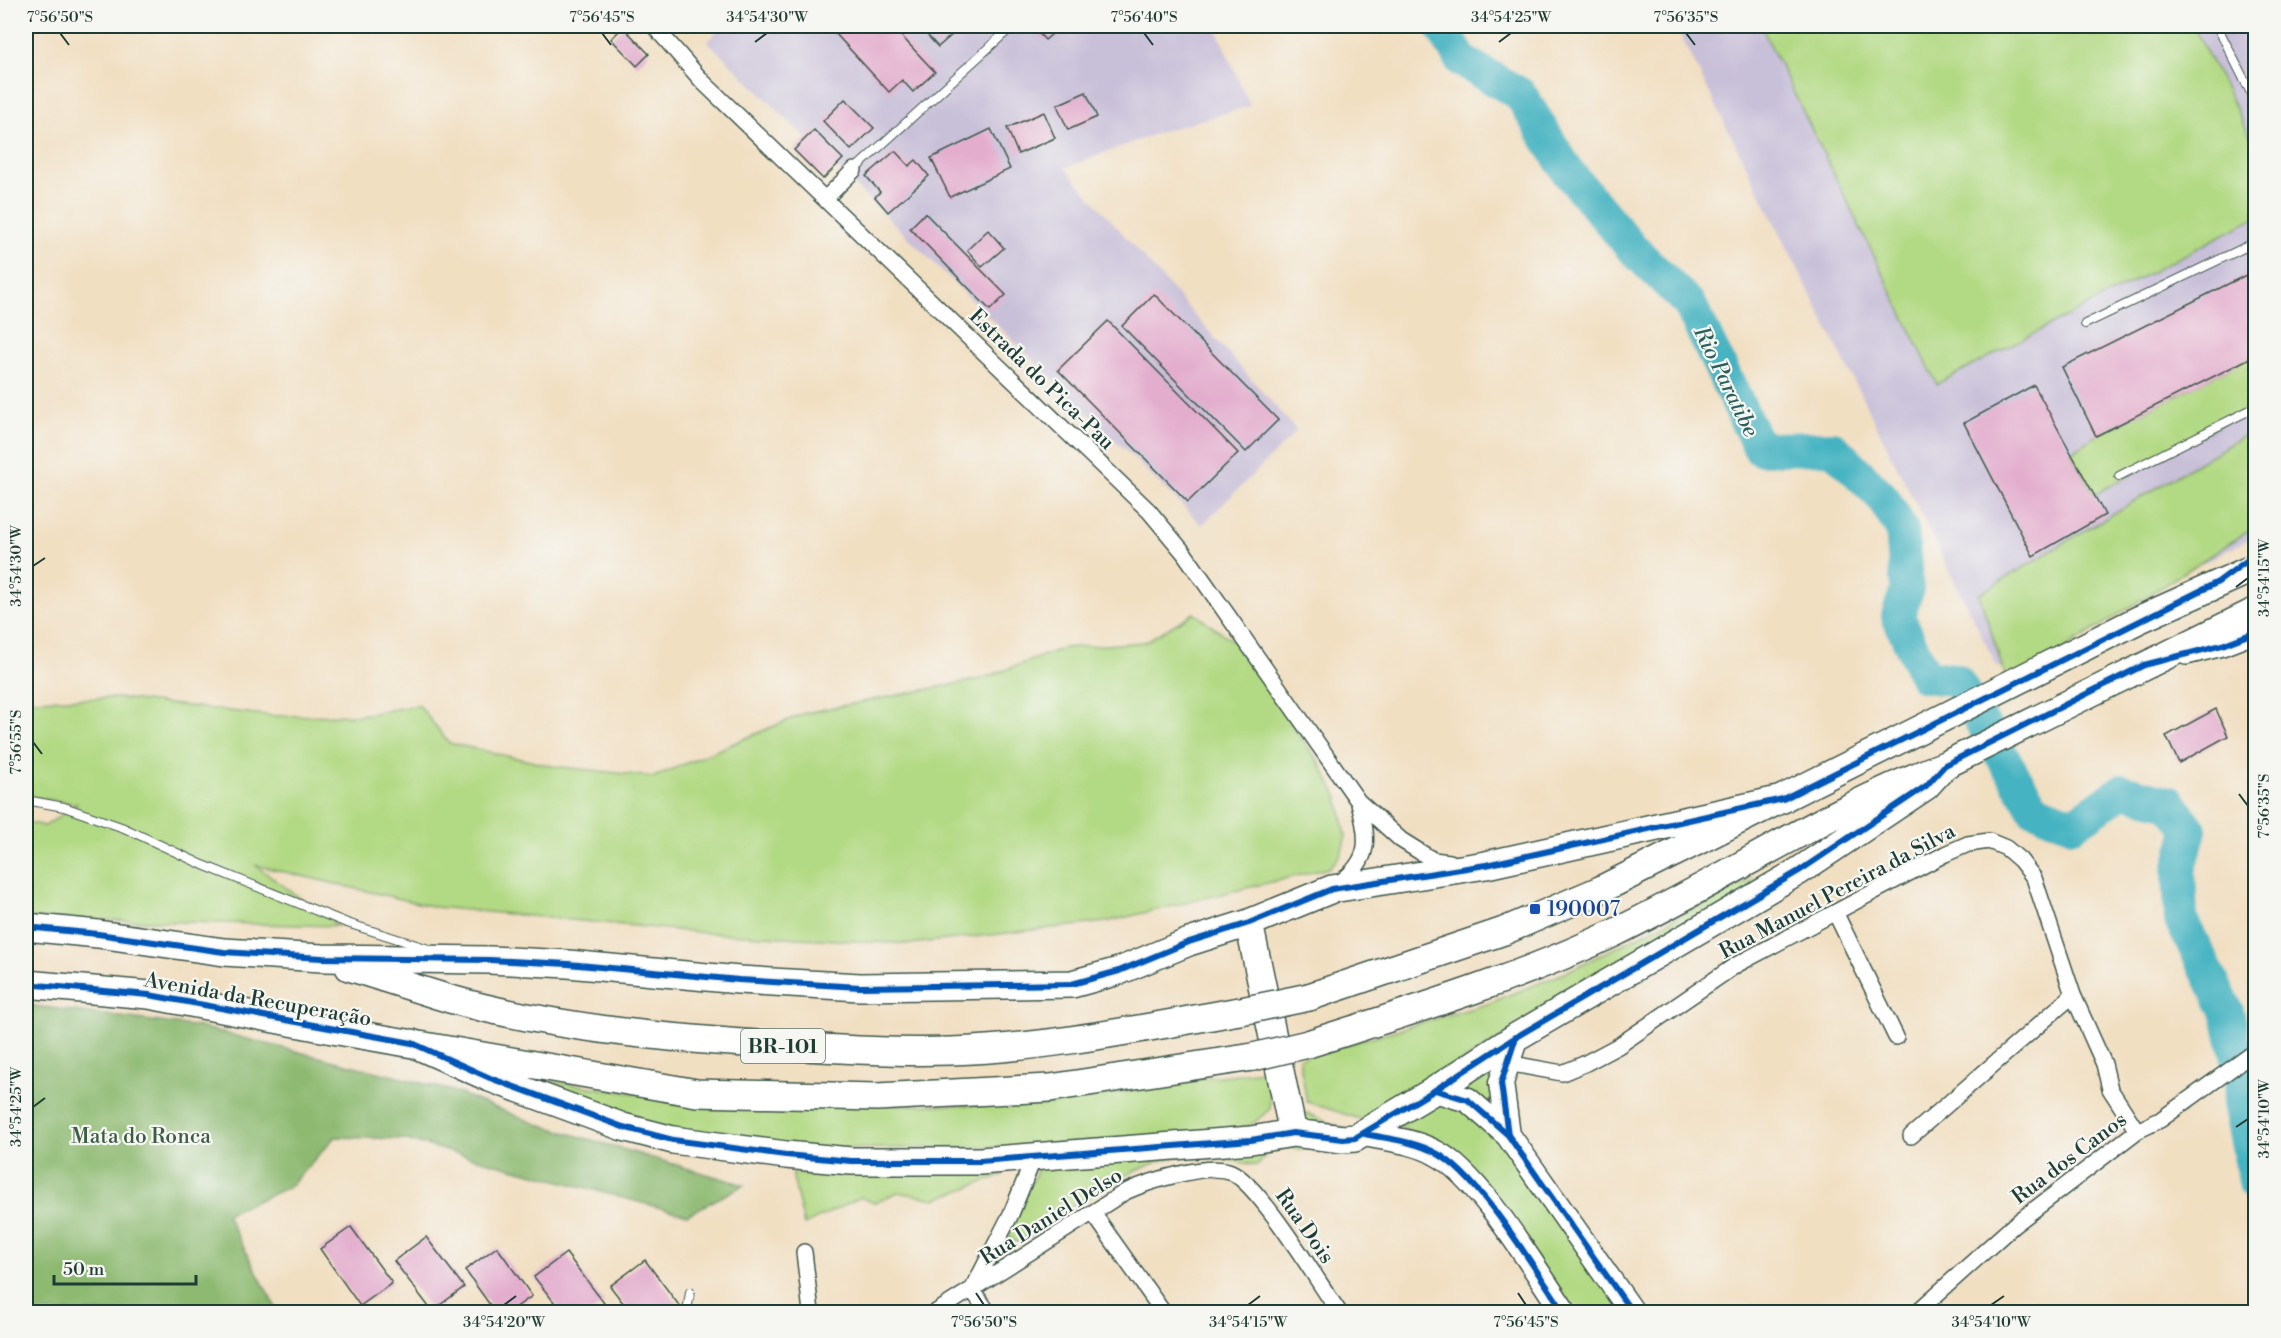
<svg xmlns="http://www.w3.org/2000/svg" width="2281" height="1338" viewBox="0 0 2281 1338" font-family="'Libre Bodoni',serif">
<rect width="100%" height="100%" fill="#f6f6f2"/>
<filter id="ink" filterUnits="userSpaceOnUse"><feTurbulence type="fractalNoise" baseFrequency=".0167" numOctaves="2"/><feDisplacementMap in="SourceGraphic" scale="12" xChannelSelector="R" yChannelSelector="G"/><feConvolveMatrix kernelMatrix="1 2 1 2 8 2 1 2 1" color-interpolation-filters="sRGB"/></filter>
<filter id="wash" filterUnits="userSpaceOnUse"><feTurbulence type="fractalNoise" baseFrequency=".008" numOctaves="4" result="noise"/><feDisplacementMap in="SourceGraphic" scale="24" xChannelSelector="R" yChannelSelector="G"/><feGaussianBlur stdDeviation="1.35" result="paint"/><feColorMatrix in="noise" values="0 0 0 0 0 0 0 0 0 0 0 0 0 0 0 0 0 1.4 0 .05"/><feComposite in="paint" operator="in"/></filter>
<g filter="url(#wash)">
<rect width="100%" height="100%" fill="#f1dfc2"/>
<path fill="#c8bfd8" d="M720 26H1215L1250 106 1163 131 1065 168 1297 431 1202 525 708 42Z
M1676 26H2255V536L1998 668Z"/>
<path fill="#b2d983" stroke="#688b5c" stroke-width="1.5" d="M1761 26H2193L2255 145V218L1937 384Z
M2255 355V405L2094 495 2071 452 2096 436Z
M2255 429V527L2008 685 1979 594Z
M1194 613 1233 641 1320 764 1338 798 1346 836 1341 854 1329 868 1106 922 910 944 708 933 435 907 255 865 338 926 26 918V822L45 826 77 804 26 796V700L118 698 273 716 361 715 419 705 449 743 552 766 654 777 805 713 981 679 1064 648 1145 642Z
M1844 835 1363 1120 1307 1102 1299 1058 1487 1004 1562 974Z
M1493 1060 1511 1148 1626 1312H1570L1453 1147 1398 1127Z
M1270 1070V1109L1251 1125 1229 1133 1016 1147 805 1149 668 1133 506 1075 639 1094 906 1105H1045L1196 1079Z
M1301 1111 1345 1129V1146L1300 1149 1273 1147 1258 1165C1235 1162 1208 1155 1185 1156 1134 1160 1060 1216 1017 1243L1009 1238 1010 1229 1040 1164 1262 1147Z
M935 1171 1003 1175 936 1199 898 1192 874 1203 861 1197 804 1225 792 1173 878 1175Z"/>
<path fill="#8db971" stroke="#567b52" stroke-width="1.5" d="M26 1005 200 1027 453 1091 537 1124 744 1185 687 1215 403 1139 335 1137 289 1187 226 1214 278 1312H26Z"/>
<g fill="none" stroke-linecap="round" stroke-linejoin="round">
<path stroke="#45b3c1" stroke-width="34" d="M1441 26 1462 61 1520 94 1568 172 1631 247 1690 305 1760 449 1833 448 1883 498 1902 530 1907 589 1898 616 1925 676 1956 680 2034 809 2073 825 2122 791 2170 803 2190 830 2179 871 2181 920 2227 1011 2243 1080 2239 1103 2256 1185"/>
</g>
<g id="blocks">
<path fill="#e3adcd" d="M843 26H892L935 72 913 92 902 80 889 92 835 33Z
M919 26H962L938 47Z
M1032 26H1057L1059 28 1045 40Z
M2252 26H2256V43L2248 27Z
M623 27 649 54 637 66 611 39Z
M1086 92 1097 117 1068 130 1057 105Z
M845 99 874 128 851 150 823 121Z
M1044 112 1055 138 1018 154 1007 128Z
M991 129 1010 169 950 197 931 158Z
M814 130 843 159 823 179 794 150Z
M895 151 909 166 916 160 929 176 888 212 875 197 880 192 866 176Z
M925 213 1006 295 990 310 910 228Z
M988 230 1004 248 982 267 967 250Z
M2256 270V355L2096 436 2062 367Z
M1154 294 1278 420 1246 452 1122 326Z
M1108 321 1238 453 1188 502 1058 370Z
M2034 385 2105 515 2033 556 1964 423Z
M2216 709 2228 736 2179 763 2166 736Z
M351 1227 392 1283 360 1306 320 1249Z
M426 1237 464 1287 432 1311 394 1261Z
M497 1247 532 1296 509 1312H495L465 1270Z
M566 1253 604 1303 592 1312H562L534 1277Z
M645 1260 681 1308 674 1312H630L610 1286Z"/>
</g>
</g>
<g filter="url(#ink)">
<use href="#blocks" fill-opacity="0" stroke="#3e5549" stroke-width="1.5"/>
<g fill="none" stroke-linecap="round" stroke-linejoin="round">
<g stroke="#3e5549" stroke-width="10">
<path id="lane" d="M2217 26 2256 103
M854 170 1007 31
M2085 324 2256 242
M2119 476 2256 407
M26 800 64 807 124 828 203 865 347 923 429 949
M687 1312 690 1292"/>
</g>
<g stroke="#3e5549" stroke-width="18">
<path id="street" d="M654 26 703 82 1149 511 1184 553 1358 801 1401 840 1433 860 1450 862
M825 199 854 170
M1339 883C1371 860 1369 839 1359 804
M1836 914 1896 1037
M1507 1063 1562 1073 1584 1064 1618 1046 1736 965 1945 854 1968 844 1989 841 2006 848 2020 860 2034 878 2073 995 2104 1064 2110 1089 2137 1131
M1911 1136 2073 995
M1093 1213 1163 1312
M804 1252 811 1312
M936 1312 1125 1192C1147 1182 1209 1162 1231 1172 1260 1185 1318 1282 1339 1312
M988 1312 972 1290 1011 1214 1035 1155
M1917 1312 2014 1225 2137 1131 2160 1120 2256 1051"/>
</g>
<g stroke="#3e5549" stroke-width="24">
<path id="secondary" d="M2186 654 2222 645 2256 632"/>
</g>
<g stroke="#3e5549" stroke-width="27">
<path id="primary" d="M1435 1090 1468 1100 1508 1135 1632 1312
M1365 1134C1388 1139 1415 1141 1436 1153 1479 1175 1535 1270 1564 1312
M1508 1135 1501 1083 1516 1037"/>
</g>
<g stroke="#3e5549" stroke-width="30">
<path id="highway" d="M1249 923 1293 1133
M26 927 98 934 224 952 322 958 490 960 568 964 739 980 860 987 1072 984 1119 971 1189 942 1249 923 1332 889 1486 865 1783 799
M349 967C383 977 416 989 450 999 550 1027 655 1037 758 1044 822 1048 887 1053 951 1051 1051 1048 1152 1026 1251 1009
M26 984 149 995 338 1031 697 1093 877 1097 1050 1088 1253 1057
M1309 997 1504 931 1600 890 2138 620 2256 567
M412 1043 490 1078 623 1127 673 1140 786 1155 851 1161H980L1251 1140 1293 1133 1343 1139 1355 1138 1435 1090 1516 1037 1799 871 1926 786 1945 765
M1308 1044C1411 1011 1514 980 1612 934 1724 880 1828 809 1945 765L2256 611"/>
</g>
<use href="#lane" stroke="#fff" stroke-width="8"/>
<use href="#street" stroke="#fff" stroke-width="15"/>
<use href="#secondary" stroke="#fff" stroke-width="21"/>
<use href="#primary" stroke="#fff" stroke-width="24"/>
<use href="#highway" stroke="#fff" stroke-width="27"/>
<g stroke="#3e5549" stroke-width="30" stroke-linecap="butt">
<path id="highway-bridge" d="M1251 1009 1309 997
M1253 1057 1308 1044"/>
</g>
<use href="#highway-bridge" stroke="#fff" stroke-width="27"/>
<g stroke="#f6f6f2" stroke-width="10">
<path id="cycleway" d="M26 927 98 934 224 952 322 958 490 960 568 964 739 980 860 987 1072 984 1119 971 1189 942 1249 923 1332 889 1486 865 1783 799 2218 582 2256 554
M26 984 149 995 412 1043 490 1078 623 1127 673 1140 786 1155 851 1161H980L1251 1140 1293 1133 1343 1139 1355 1138 1435 1090 1516 1037 1799 871 1926 786 1945 765 2144 665 2222 645 2256 632
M1435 1090 1468 1100 1508 1135 1632 1312
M1365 1134C1388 1139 1415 1141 1436 1153 1479 1175 1535 1270 1564 1312
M1508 1135 1501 1083 1516 1037"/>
</g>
<use href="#cycleway" stroke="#0057b8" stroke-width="6"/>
</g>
</g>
<path fill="none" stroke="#1f3d34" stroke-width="2" d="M60 33 69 45M602 33 611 45M1144 33 1153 45M1686 33 1695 45M755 42 767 33M1499 42 1511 33M33 566 45 558M2236 587 2248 578M33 742 42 754M2239 794 2248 806M33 1107 45 1098M2236 1127 2248 1119M976 1293 984 1305M1518 1293 1526 1305M504 1305 516 1296M1248 1305 1260 1296M1991 1305 2004 1296"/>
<rect fill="#1a4fb4" stroke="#f6f6f2" stroke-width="2" x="1529" y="903" width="12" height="12" rx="3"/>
<g text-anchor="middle" stroke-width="4.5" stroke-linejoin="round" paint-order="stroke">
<rect fill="#f6f6f2" stroke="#60746d" stroke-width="1.5" x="741" y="1029" width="84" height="34" rx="4.5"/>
<g font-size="20" font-weight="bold" fill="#1f3d34">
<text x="783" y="1053">BR-101</text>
</g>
<g font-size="21" fill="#1f3d34" stroke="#f6f6f2">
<text transform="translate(1042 379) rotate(44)" y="7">Estrada do Pica-Pau</text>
<text transform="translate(1837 891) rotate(-28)" y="7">Rua Manuel Pereira da Silva</text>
<text transform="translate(258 999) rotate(10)" y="7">Avenida da Recuperação</text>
<text transform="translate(2069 1158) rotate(-37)" y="7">Rua dos Canos</text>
<text transform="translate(1051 1216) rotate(-32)" y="7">Rua Daniel Delso</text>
<text transform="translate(1305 1226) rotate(55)" y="7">Rua Dois</text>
</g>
<g font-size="21" fill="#164399" stroke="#f6f6f2" text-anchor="start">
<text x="1547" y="916">190007</text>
</g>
<g font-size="21" fill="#3c5c44" stroke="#f6f6f2">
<text x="141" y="1143">Mata do Ronca</text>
</g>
<g font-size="22" font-style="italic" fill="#2a605e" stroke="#f6f6f2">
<text transform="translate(1727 381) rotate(64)" y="8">Rio Paratibe</text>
</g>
</g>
<rect width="2281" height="1338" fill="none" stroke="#f6f6f2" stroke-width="66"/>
<path d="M54 1275v9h142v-9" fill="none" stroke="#1f3d34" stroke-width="3"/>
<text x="63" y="1275" font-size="18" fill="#1f3d34" stroke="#f6f6f2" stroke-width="4.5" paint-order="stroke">50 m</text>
<rect x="33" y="33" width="2215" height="1272" fill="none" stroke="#1f3d34" stroke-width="2"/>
<g font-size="15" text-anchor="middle" fill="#1f3d34">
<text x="60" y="22">7°56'50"S</text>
<text x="602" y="22">7°56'45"S</text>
<text x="767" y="22">34°54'30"W</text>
<text x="1144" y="22">7°56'40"S</text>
<text x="1511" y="22">34°54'25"W</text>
<text x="1686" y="22">7°56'35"S</text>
<text transform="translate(16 566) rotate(-90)" y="5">34°54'30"W</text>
<text transform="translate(2264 578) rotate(-90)" y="5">34°54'15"W</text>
<text transform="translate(16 742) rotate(-90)" y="5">7°56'55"S</text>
<text transform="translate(2264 806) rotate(-90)" y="5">7°56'35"S</text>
<text transform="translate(16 1107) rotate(-90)" y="5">34°54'25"W</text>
<text transform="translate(2264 1119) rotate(-90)" y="5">34°54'10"W</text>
<text x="504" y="1327">34°54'20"W</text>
<text x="984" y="1327">7°56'50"S</text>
<text x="1248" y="1327">34°54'15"W</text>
<text x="1526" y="1327">7°56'45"S</text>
<text x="1991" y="1327">34°54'10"W</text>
</g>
</svg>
